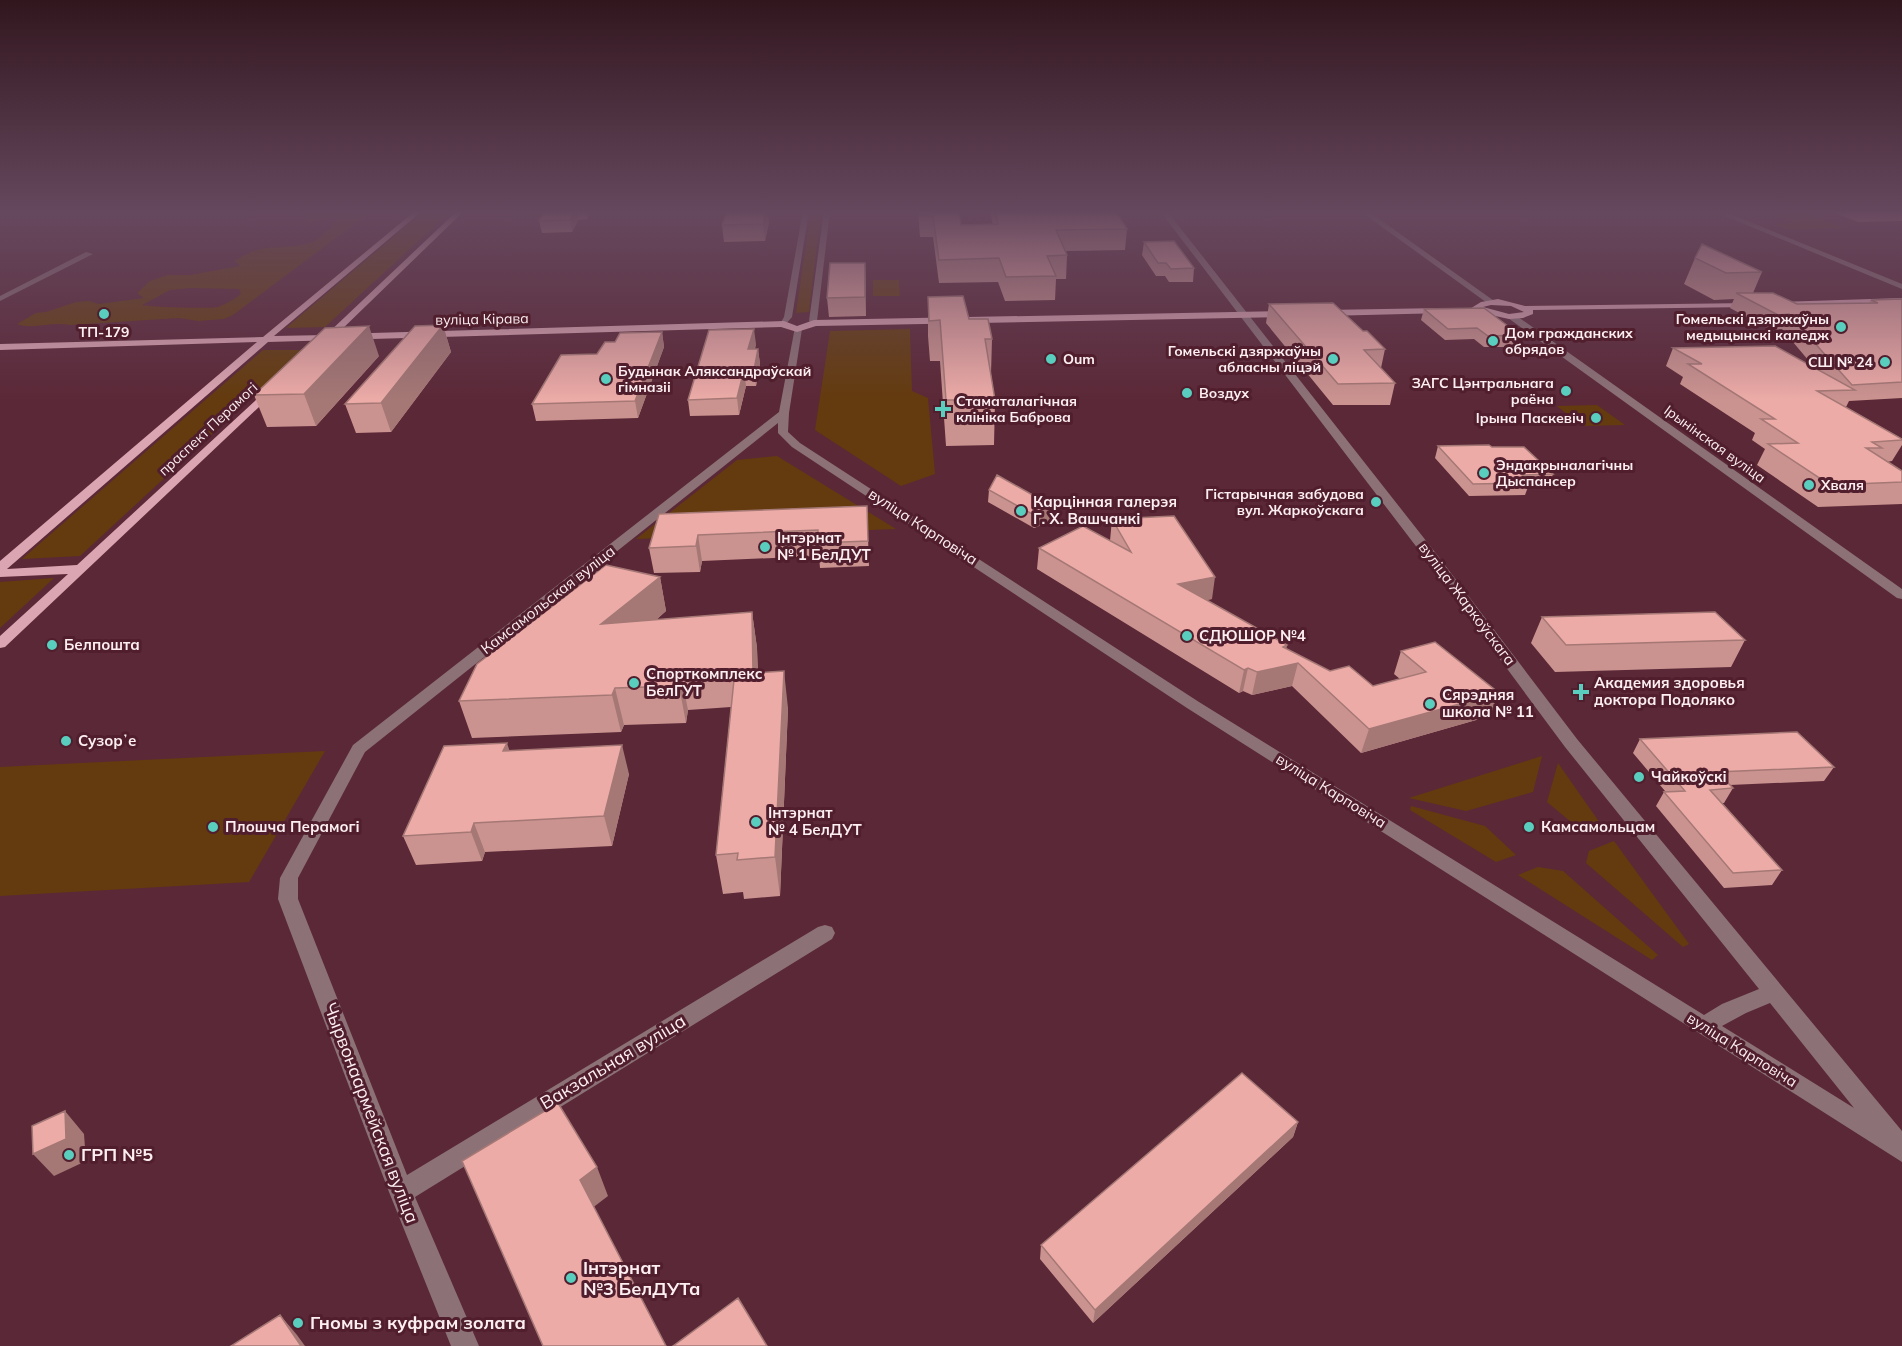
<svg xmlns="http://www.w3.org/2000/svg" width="1902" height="1346" viewBox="0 0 1902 1346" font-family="Mulish,sans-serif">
<rect width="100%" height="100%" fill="#5b2837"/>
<path fill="#643b0e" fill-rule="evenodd" d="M288 211H372L233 315 224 319 198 321 179 318 70 325C52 321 33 330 17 324L36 313 46 312 76 302 89 301 99 304 144 298 137 293 150 281 168 275H190L240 266 235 261C265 240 278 252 309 243 320 240 324 232 333 227L332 223 341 217 306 222V216ZM191 288 239 289 241 293C237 299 225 304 218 307 213 309 148 307 142 305L170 290Z
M424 211H451L325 327 286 328Z
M811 211H821L809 312 796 313Z
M1769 211H1801L1845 228 1788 229 1774 224 1797 223Z
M873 280H899L900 296H873Z
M910 329 912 391 928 398 935 474 901 486 815 430 830 331Z
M263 350H303L80 556 22 559Z
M1597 405 1625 425 1582 426 1557 406Z
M777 456 896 529 636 539 737 460Z
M54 578 0 628V582Z
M325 751 249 882 0 896V767Z
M1542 756 1533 792 1466 811 1409 798Z
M1558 763 1602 826 1583 832 1547 802Z
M1411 806 1485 826 1516 855 1496 862 1410 810Z
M1614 841 1689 944 1683 947 1586 863 1589 851Z
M1538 867 1563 871 1658 955 1652 960 1518 875Z"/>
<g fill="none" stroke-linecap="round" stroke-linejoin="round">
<path fill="#8c7177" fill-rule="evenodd" d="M803 211H809L792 317 785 325 781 322 784 317Z
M824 211H830L817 321 813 324 809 321Z
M1160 211H1167L1438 556 1577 739 1902 1131V1162L1187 708 792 447 778 433V423L365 752 298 878V899L407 1175 818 927 825 925 832 927 835 933 832 939 415 1197 479 1346H451L389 1192 278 899 280 878 353 745 779 412 795 327 802 329 789 413 788 432 800 443 1199 702 1704 1015 1722 1004 1759 989 1565 747 1428 562ZM1770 1003 1854 1108 1722 1026 1746 1013Z
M1360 211H1368L1497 303 1490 305Z
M1713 211H1723L1902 284V289Z
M86 252 93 254 0 301V296Z
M1508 314H1514L1902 589V599L1897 598 1508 318Z"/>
<path fill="#dba5b2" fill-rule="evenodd" d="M415 211H422L274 336 326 335 457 211H464L337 334 784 321 797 326 814 320 1286 311 1290 314 1286 317 816 326 797 332 781 327 268 342 7 569 77 565 269 388 277 390 5 647 0 648V636L68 574 0 577V561L257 342 0 350V344L263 337Z
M1902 298V302L1776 306 1772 304 1776 302Z
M1498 299 1525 306 1749 303 1753 305 1749 307 1533 310V314L1523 318 1509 319 1468 310 1481 302ZM1491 305 1511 306 1524 312 1509 314 1483 307Z
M1442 308 1445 309V313L1325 316 1321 313 1325 310Z"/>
</g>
<path fill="#cb9390" d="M544 211H590L587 219 578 220 572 232 542 233 539 221Z
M918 211H959L961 225H993L990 211H1116L1127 229 1125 250 1066 251 1067 255 1066 279H1056L1055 300 1005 301 998 282 939 283 933 237H920Z
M1830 211H1902V221L1858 222Z
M769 222 765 241 724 242 722 225Z
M1144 242 1194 268 1193 282H1169L1165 276H1156L1142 255Z
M1695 258 1762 272 1753 293 1797 304 1869 303 1871 300 1902 299V398L1849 401 1846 407 1902 439V445L1892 461 1887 462 1902 471V504L1818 507 1757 465 1765 449 1752 440 1755 433 1680 384 1683 377 1666 366 1673 348 1814 367 1782 329 1771 330 1730 308 1734 299 1714 300 1684 284Z
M866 280V316L829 317 827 298Z
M928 297 969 319 992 339 991 374 995 400 994 445 946 446 940 361H930L928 336Z
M1269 304 1363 331 1385 349 1381 368 1395 383 1390 405H1333L1266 323Z
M1424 309 1520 335 1516 347H1484L1474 339 1445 340 1421 320Z
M443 325 451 352 391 432 356 433 345 404Z
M662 332 664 347 638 418 536 421 532 404 597 354Z
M756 344 755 349H758L760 364 756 386H746L739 415 690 416 688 400Z
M379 356 316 426 267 427 254 395Z
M1438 446 1492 447 1553 474 1549 486 1528 487 1525 495 1469 496 1435 458Z
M989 490 1054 520 1034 528 988 502Z
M867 506 869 566 820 568 819 556 702 561 700 572 654 573 649 548 659 514Z
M1112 519 1212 599 1206 600 1287 645 1286 649 1330 671 1373 686 1400 679 1394 674 1401 651 1499 693 1490 716 1361 753 1292 686 1252 695 1243 691 1239 693 1037 569 1039 548 1110 541Z
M660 577 666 611 656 620 752 612 757 648 758 673 788 708 780 896 744 899 743 892 723 894 716 855 731 707 688 710 686 723 624 725 621 732 472 738 459 701Z
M1542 617 1745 640 1731 667 1555 672 1531 643Z
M1640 739 1834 767 1824 781 1730 785 1733 788 1724 803H1722L1782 870 1772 885 1724 888 1656 806 1664 792 1665 791 1633 753Z
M510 751 629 774 612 846 485 852 482 861 416 865 403 836Z
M1298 1122 1293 1137 1093 1323 1040 1259 1041 1245Z"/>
<path fill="#a57875" d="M574 211H577L578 220 572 232 570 220Z
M585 211H590L587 219Z
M766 211H768L769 222 765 241 763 224Z
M865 263 866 280V316L865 297Z
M443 325 451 352 391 432 381 403Z
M369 326 379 356 316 426 304 394Z
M754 329 756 344 749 364 748 349Z
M662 332 664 347 638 418 635 401Z
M758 349 760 364 756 386 754 370Z
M744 370 746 386 739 415 737 398Z
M1054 507V520L1034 528V515Z
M698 535 702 561 700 572 696 546Z
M660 577 666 611 610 660 601 624Z
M1215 577 1212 599 1174 606 1178 584Z
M752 612 757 648 758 709 753 673Z
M1287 645 1281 667 1298 663 1292 686 1252 695 1257 672Z
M1248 668 1243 691 1239 693 1244 670Z
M784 671 788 708 780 896 775 857Z
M681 674 688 710 686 723 679 686Z
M615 688 624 725 621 732 612 695Z
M1499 693 1490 716 1361 753 1369 729Z
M507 743 516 771 503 751Z
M622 745 629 774 612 846 604 816Z
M474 823 485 852 482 861 471 832Z
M65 1111 84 1134 86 1161 54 1176 33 1154Z
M1298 1122 1293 1137 1093 1323 1095 1310Z
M597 1167 608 1196 591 1209 580 1180Z
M280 1315 297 1335 305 1346H301Z"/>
<path fill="#ecaba7" stroke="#a57875" stroke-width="1.5" d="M544 211H574L570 220 539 221Z
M727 211H766L763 224 722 225Z
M919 211H959L961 225 998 224 995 211H1116L1127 229 1056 230 1067 255 1047 256 1056 276 1006 277 999 258 939 260 933 216H920Z
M1174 241 1194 268 1171 269 1166 263H1158L1144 242Z
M1702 244 1762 272 1726 273 1695 258Z
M830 263H865V297L827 298Z
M1736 293H1773L1797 304 1878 303 1871 300 1902 299V382L1852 385 1789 314 1778 315Z
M963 296 969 319H988L992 339H985L995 400H946L940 320 929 321 928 297Z
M1333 303 1363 331H1367L1385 349 1364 350 1395 383 1338 384 1269 304Z
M1484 308 1520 335 1488 336 1477 328 1448 329 1424 309Z
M443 325 381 403 345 404 415 326Z
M369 326 304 394 254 395 325 328Z
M754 329 748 349H758L754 370H744L737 398 688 400 709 330Z
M662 332 635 401 532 404 561 355 597 354 605 342H615L620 333Z
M1775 346 1855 390 1817 391 1902 439V440L1872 442 1882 448H1866L1902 471V482L1830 485 1768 444 1798 443 1761 419H1775L1688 364H1702L1673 348Z
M1489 445 1492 447H1524L1553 474 1522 475 1530 483 1473 484 1438 446Z
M997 475 1054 507 1034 515 989 490Z
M867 506 868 541 818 543V530L698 535 696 546 649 548 659 514Z
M1174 516 1215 577 1178 584 1287 645 1283 647 1330 671 1349 666 1373 686 1426 672 1401 651 1435 642 1499 693 1369 729 1298 663 1257 672 1248 668 1244 670 1039 548 1083 526 1131 552 1112 519Z
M606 565 660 577 601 624 752 612 753 673 784 671 775 857 737 860 738 853 716 855 735 670 681 674 679 686 615 688 612 695 459 701 477 664Z
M1715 612 1745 640 1566 645 1542 617Z
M1797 732 1834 767 1717 772 1733 788 1710 790 1782 870 1733 873 1664 792 1685 791 1640 739Z
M507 743 503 751 622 745 604 816 474 823 471 832 403 836 444 746Z
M1242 1073 1298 1122 1095 1310 1041 1245Z
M558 1103 597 1167 580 1180 666 1346H543L462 1161Z
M65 1111 66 1139 33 1154 32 1126Z
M738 1298 767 1346H673Z
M280 1315 301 1346H231Z"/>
<linearGradient id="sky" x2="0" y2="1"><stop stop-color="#32161e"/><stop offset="0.53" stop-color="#66485e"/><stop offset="1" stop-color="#66485e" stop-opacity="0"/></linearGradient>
<rect width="1902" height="400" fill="url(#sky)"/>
<g fill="#59cebe" stroke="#501e2d" stroke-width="2">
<circle cx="104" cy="314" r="6"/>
<circle cx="1841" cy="327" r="6"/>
<circle cx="1493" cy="341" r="6"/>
<circle cx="1051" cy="359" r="6"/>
<circle cx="1333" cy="359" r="6"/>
<circle cx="1885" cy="362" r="6"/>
<circle cx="606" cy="379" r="6"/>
<circle cx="1566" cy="391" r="6"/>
<circle cx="1187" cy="393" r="6"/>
<path d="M940 400h6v6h6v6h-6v6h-6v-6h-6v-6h6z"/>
<circle cx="1596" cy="418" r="6"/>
<circle cx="1484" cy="473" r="6"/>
<circle cx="1809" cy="485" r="6"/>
<circle cx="1376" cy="502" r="6"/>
<circle cx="1021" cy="511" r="6"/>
<circle cx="765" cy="547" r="6"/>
<circle cx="1187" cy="636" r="6"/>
<circle cx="52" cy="645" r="6"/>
<circle cx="634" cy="683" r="6"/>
<path d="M1578 683h6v6h6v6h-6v6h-6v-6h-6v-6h6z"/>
<circle cx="1430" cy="704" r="6"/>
<circle cx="66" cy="741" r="6"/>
<circle cx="1639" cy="777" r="6"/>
<circle cx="756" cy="822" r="6"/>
<circle cx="213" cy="827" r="6"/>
<circle cx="1529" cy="827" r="6"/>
<circle cx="69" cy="1155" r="6"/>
<circle cx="571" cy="1278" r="6"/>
<circle cx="298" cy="1323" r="6"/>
</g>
<g text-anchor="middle" stroke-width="6" stroke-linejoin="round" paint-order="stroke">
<g font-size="14" fill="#fceef1" stroke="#501e2d">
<text transform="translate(482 319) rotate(-1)" y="5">вуліца Кірава</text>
<text transform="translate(208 429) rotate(-43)" y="5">праспект Перамогі</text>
<text transform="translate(1715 444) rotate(36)" y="5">Ірынінская вуліца</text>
</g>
<g font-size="14" font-weight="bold" fill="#fceef1" stroke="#501e2d" text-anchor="start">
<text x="1829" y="324" text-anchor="end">Гомельскі дзяржаўны<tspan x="1829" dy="16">медыцынскі каледж</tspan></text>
<text x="104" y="337" text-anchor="middle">ТП-179</text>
<text x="1505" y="338">Дом гражданских<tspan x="1505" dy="16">обрядов</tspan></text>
<text x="1321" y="356" text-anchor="end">Гомельскі дзяржаўны<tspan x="1321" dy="16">абласны ліцэй</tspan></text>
<text x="1063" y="364">Oum</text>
<text x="1873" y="367" text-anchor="end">СШ № 24</text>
<text x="618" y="376">Будынак Аляксандраўскай<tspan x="618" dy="16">гімназіі</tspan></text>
<text x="1554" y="388" text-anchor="end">ЗАГС Цэнтральнага<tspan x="1554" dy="16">раёна</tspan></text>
<text x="1199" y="398">Воздух</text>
<text x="956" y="406">Стаматалагічная<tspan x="956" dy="16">клініка Баброва</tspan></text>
<text x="1584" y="423" text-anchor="end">Ірына Паскевіч</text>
<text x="1496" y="470">Эндакрыналагічны<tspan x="1496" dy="16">Дыспансер</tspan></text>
<text x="1821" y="490">Хваля</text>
<text x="1364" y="499" text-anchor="end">Гістарычная забудова<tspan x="1364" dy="16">вул. Жаркоўскага</tspan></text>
</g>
<g font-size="15" font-weight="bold" fill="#fceef1" stroke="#501e2d" text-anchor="start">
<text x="1033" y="507">Карцінная галерэя<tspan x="1033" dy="17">Г. Х. Вашчанкі</tspan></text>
<text x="777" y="543">Інтэрнат<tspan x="777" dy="17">№ 1 БелДУТ</tspan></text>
<text x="1199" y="641">СДЮШОР №4</text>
<text x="64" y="650">Белпошта</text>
<text x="646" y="679">Спорткомплекс<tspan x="646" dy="17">БелГУТ</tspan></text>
<text x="1594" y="688">Академия здоровья<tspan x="1594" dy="17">доктора Подоляко</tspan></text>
<text x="1442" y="700">Сярэдняя<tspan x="1442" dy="17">школа № 11</tspan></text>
<text x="78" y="746">Сузорʼе</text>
<text x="1651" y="782">Чайкоўскі</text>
<text x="768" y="818">Інтэрнат<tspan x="768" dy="17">№ 4 БелДУТ</tspan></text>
<text x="225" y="832">Плошча Перамогі</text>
<text x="1541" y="832">Камсамольцам</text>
</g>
<g font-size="15" fill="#fceef1" stroke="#501e2d">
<text transform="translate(923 527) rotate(33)" y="5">вуліца Карповіча</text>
<text transform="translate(548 600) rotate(-38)" y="5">Камсамольская вуліца</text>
<text transform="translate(1467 604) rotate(53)" y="5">вуліца Жаркоўскага</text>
<text transform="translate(1331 791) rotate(32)" y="5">вуліца Карповіча</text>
<text transform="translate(1742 1050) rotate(32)" y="5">вуліца Карповіча</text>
</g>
<g font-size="18" fill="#fceef1" stroke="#501e2d">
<text transform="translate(613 1062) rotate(-31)" y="6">Вакзальная вуліца</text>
<text transform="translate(371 1113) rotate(69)" y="6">Чырвонаармейская вуліца</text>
</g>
<g font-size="18" font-weight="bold" fill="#fceef1" stroke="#501e2d" text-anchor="start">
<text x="81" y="1161">ГРП №5</text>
<text x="583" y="1274">Інтэрнат<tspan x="583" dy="21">№3 БелДУТа</tspan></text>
<text x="310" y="1329">Гномы з куфрам золата</text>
</g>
</g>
</svg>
